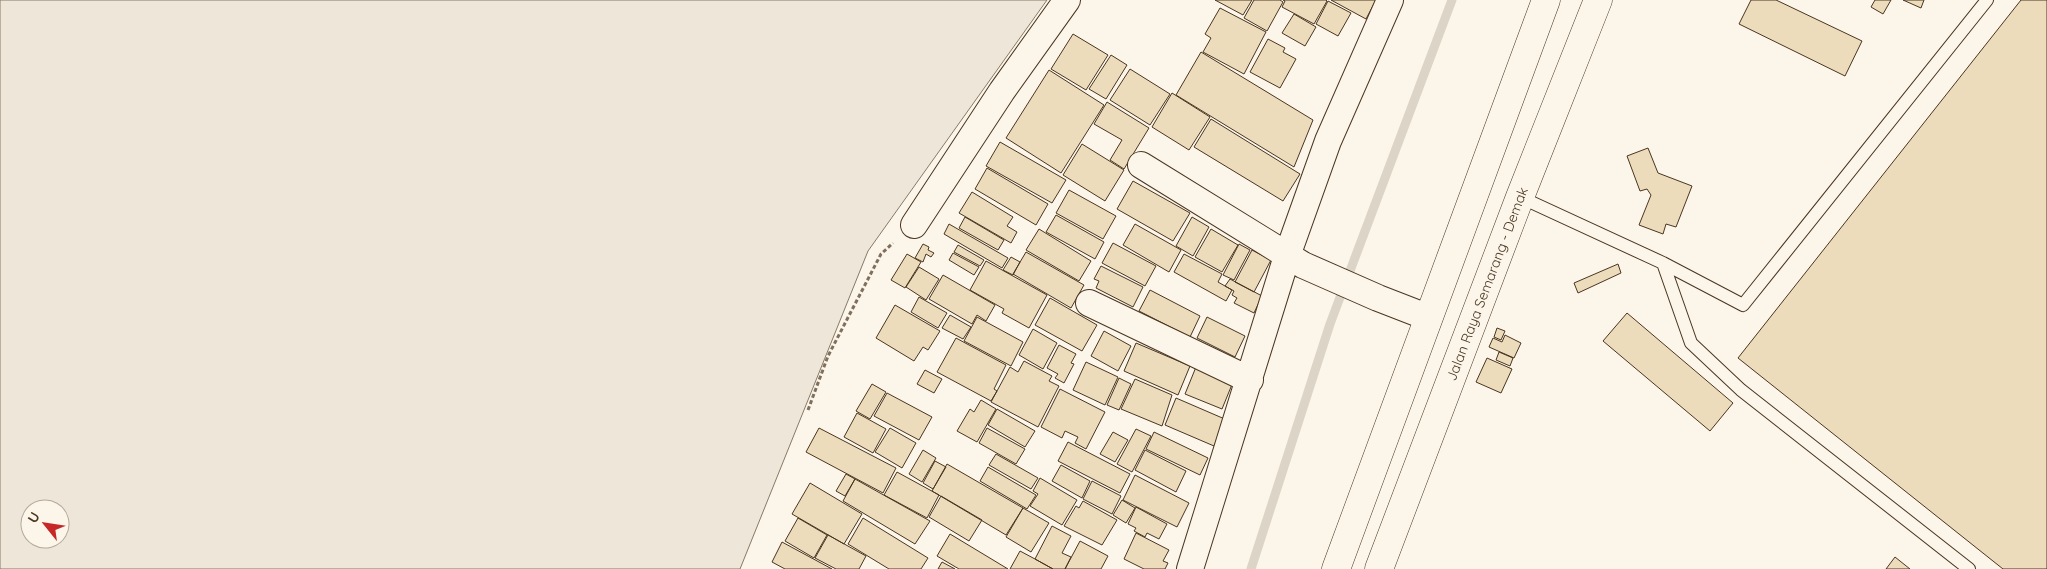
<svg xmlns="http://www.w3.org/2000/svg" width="2047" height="569" viewBox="0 0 2047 569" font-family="Quicksand,sans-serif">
<rect width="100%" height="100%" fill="#fbf6e9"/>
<path fill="#ede6d9" stroke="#887966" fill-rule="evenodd" d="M0 0H1047L868 251 740 569H0ZM30 509H60V539H30Z"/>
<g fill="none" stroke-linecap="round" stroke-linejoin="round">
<path stroke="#dcd4c6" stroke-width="9" d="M1251 569 1330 324 1452 0"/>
</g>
<path fill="#ecdcbc" stroke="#4a3520" d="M1215 0H1252L1243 15Z
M1254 0H1280L1283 2 1267 31 1244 18Z
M1283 0H1326L1327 1 1314 24 1282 7 1285 1Z
M1331 0H1376L1366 19Z
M1751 0H1776L1862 41 1845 76 1739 24Z
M1875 0H1891L1883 14 1871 7Z
M1903 0H1924L1921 8Z
M2021 0H2047V569H2003L1738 358Z
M1328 1 1351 13 1338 36 1316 24Z
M1220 8 1266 32 1244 74 1203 52 1211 38 1205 34Z
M1294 14 1316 27 1305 46 1282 33Z
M1073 34 1108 55 1086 90 1051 69Z
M1268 39 1285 48 1283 52 1296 59 1280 88 1250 72Z
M1201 52 1313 120 1294 167 1176 95Z
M1111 55 1127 65 1106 99 1089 89Z
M1130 69 1170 94 1150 125 1110 100Z
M1049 70 1104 105 1061 173 1006 138Z
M1172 93 1210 117 1189 150 1152 127Z
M1107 102 1149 128 1124 169 1110 160 1122 140 1094 124Z
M1211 119 1300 174 1283 201 1194 147Z
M1000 142 1066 180 1052 203 986 166Z
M1082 144 1124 170 1105 201 1063 175Z
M1648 148 1658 173 1692 186 1676 227 1666 224 1663 234 1639 225 1651 195 1647 189 1640 191 1627 156Z
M987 168 1048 204 1036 225 975 189Z
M1133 181 1190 213 1173 241 1117 209Z
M1069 190 1116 216 1103 239 1056 213Z
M972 192 1013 217 1007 226 1017 232 1011 243 959 213Z
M1056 215 1104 242 1095 259 1046 232Z
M965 217 1004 240 998 250 959 228Z
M1192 217 1209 227 1193 256 1176 246Z
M949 224 1008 258 1002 268 944 234Z
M1135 224 1181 250 1169 272 1123 245Z
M1039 229 1091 261 1079 281 1026 250Z
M1211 229 1238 245 1222 272 1195 257Z
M1113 243 1156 266 1145 286 1102 263Z
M923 244 929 247 928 250 934 253 931 257 926 254 923 262 915 258Z
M1239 244 1250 250 1234 280 1223 275Z
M958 245 984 260 980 266 954 252Z
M1252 250 1271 260 1254 292 1235 282Z
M1026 252 1084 285 1071 308 1013 274Z
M953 253 979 267 974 275 949 260Z
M907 254 921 262 905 288 891 280Z
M1184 254 1222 274 1218 282 1232 290 1226 301 1174 272Z
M1011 257 1020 262 1013 275 1003 270Z
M986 261 1047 295 1029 328 1002 313 1004 309 970 290Z
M1618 264 1621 273 1578 293 1574 283Z
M1101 266 1143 287 1133 307 1096 288 1099 281 1094 279Z
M919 267 939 279 926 300 906 287Z
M943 275 995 305 986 321 977 315 972 324 929 299Z
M1230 279 1262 296 1254 313 1234 303 1237 298 1232 295 1234 291 1225 286Z
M1150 290 1200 316 1190 337 1139 311Z
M919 297 947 313 938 328 911 312Z
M1050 298 1097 325 1082 351 1035 325Z
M895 305 940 331 928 350 923 347 914 361 876 338Z
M1627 313 1733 403 1710 431 1603 341Z
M950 315 971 327 963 339 942 328Z
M977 317 1023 342 1011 366 964 341Z
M1207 317 1245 336 1235 357 1197 338Z
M1497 328 1505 331 1501 340 1494 337Z
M1033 329 1057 343 1043 369 1019 355Z
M1104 331 1131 346 1118 371 1091 356Z
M1505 335 1521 343 1514 358 1489 347 1493 338 1502 342Z
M956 338 1006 365 994 389 997 391 991 401 937 372Z
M1136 343 1190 366 1178 395 1124 371Z
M1059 345 1076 354 1071 363 1074 364 1064 383 1055 378 1058 374 1047 368Z
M1499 352 1513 358 1510 366 1496 360Z
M1487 358 1512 369 1501 393 1476 382Z
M1024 361 1052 376 1049 381 1059 386 1038 427 991 402 1010 367 1018 372Z
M1086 362 1118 377 1105 405 1073 390Z
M1196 367 1233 382 1222 409 1185 394Z
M925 370 942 379 934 393 917 384Z
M1119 378 1131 384 1119 410 1107 405Z
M1135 379 1172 395 1162 426 1121 409Z
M872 384 886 392 870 419 856 411Z
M1060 389 1105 412 1086 449 1075 443 1078 437 1065 431 1062 438 1041 427Z
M887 393 932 417 919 440 874 416Z
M1176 398 1227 420 1214 446 1165 425Z
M981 400 996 409 977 442 957 431 970 409 974 412Z
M997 409 1035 431 1025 447 988 425Z
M857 413 886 429 873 453 844 437Z
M819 428 896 468 883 493 806 452Z
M890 428 916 443 902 468 875 452Z
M987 428 1025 449 1016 464 979 443Z
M1136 429 1151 436 1132 472 1117 464Z
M1113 432 1128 440 1115 462 1100 454Z
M1154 432 1208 458 1200 475 1146 449Z
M1068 442 1130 474 1120 493 1058 461Z
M923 450 936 458 922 482 909 474Z
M1145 450 1186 471 1176 492 1135 470Z
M996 454 1038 478 1031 489 989 465Z
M935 461 946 467 933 489 923 483Z
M947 464 1023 508 1006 535 932 491Z
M1061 465 1090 481 1082 498 1052 481Z
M988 467 1036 495 1027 509 980 481Z
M897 472 939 495 927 518 884 495Z
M846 474 855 479 845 496 836 491Z
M1135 475 1189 503 1177 527 1123 500Z
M1040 478 1077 500 1062 525 1030 506 1038 494 1033 491Z
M855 479 930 521 915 544 843 501Z
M1092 481 1121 496 1112 514 1083 499Z
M810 483 862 514 844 544 792 514Z
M941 496 982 520 969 541 929 517Z
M1122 500 1135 508 1126 523 1113 515Z
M1083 501 1117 520 1102 545 1064 526 1076 506 1079 508Z
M1136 507 1167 524 1159 539 1147 533 1145 537 1134 531 1136 528 1128 524Z
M1023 508 1049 523 1031 552 1006 537Z
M798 518 827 535 814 558 785 541Z
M863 518 928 558 921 569H889L848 544Z
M1052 526 1071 536 1062 553 1071 557 1065 569H1053L1035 559Z
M1136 533 1169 550 1163 561 1168 563 1165 569H1144L1124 559Z
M950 534 1008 569H959L937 556Z
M828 535 866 556 859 569H836L815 558Z
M1080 541 1108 556 1101 569H1065Z
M782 542 832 569H785L772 562Z
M1020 551 1035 559 1053 569H1010Z
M1895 557 1910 569H1886Z
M942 562 955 569H938Z"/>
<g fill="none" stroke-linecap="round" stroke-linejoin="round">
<g stroke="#4a3520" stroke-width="14">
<path id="service" d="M1520 197 1663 263 1743 305 1987 0
M1663 263 1691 343 1741 390 1969 569"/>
</g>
<g stroke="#4a3520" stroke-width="28">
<path id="minor" d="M1141 165 1303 265 1378 298 1427 317
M914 225 1002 91 1067 0
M1089 303 1250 380
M1190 569 1287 256 1328 141 1390 0"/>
</g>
<g stroke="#4a3520" stroke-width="29">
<g id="trunk">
<path d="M1336 569 1546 0"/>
<path id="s1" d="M1379 569 1520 197 1598 0"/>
</g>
</g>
<path stroke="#7f6f5c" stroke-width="3" stroke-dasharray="4 2.5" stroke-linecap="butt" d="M808 410 828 356 881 254 893 243"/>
<use href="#service" stroke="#fbf6e9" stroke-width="12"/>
<use href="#minor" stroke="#fbf6e9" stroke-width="26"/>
<use href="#trunk" stroke="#fbf6e9" stroke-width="28"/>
</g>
<g text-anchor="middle" stroke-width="4" stroke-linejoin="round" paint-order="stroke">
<g font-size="14" fill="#4a3520" stroke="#fbf6e9">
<text dy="5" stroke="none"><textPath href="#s1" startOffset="305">Jalan Raya Semarang - Demak</textPath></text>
</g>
</g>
<g transform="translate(45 524) rotate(300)"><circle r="24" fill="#fbf6e9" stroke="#b4a999"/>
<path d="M0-4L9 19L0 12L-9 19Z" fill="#c62828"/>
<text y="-8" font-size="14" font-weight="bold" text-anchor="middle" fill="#4a3520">U</text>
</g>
</svg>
